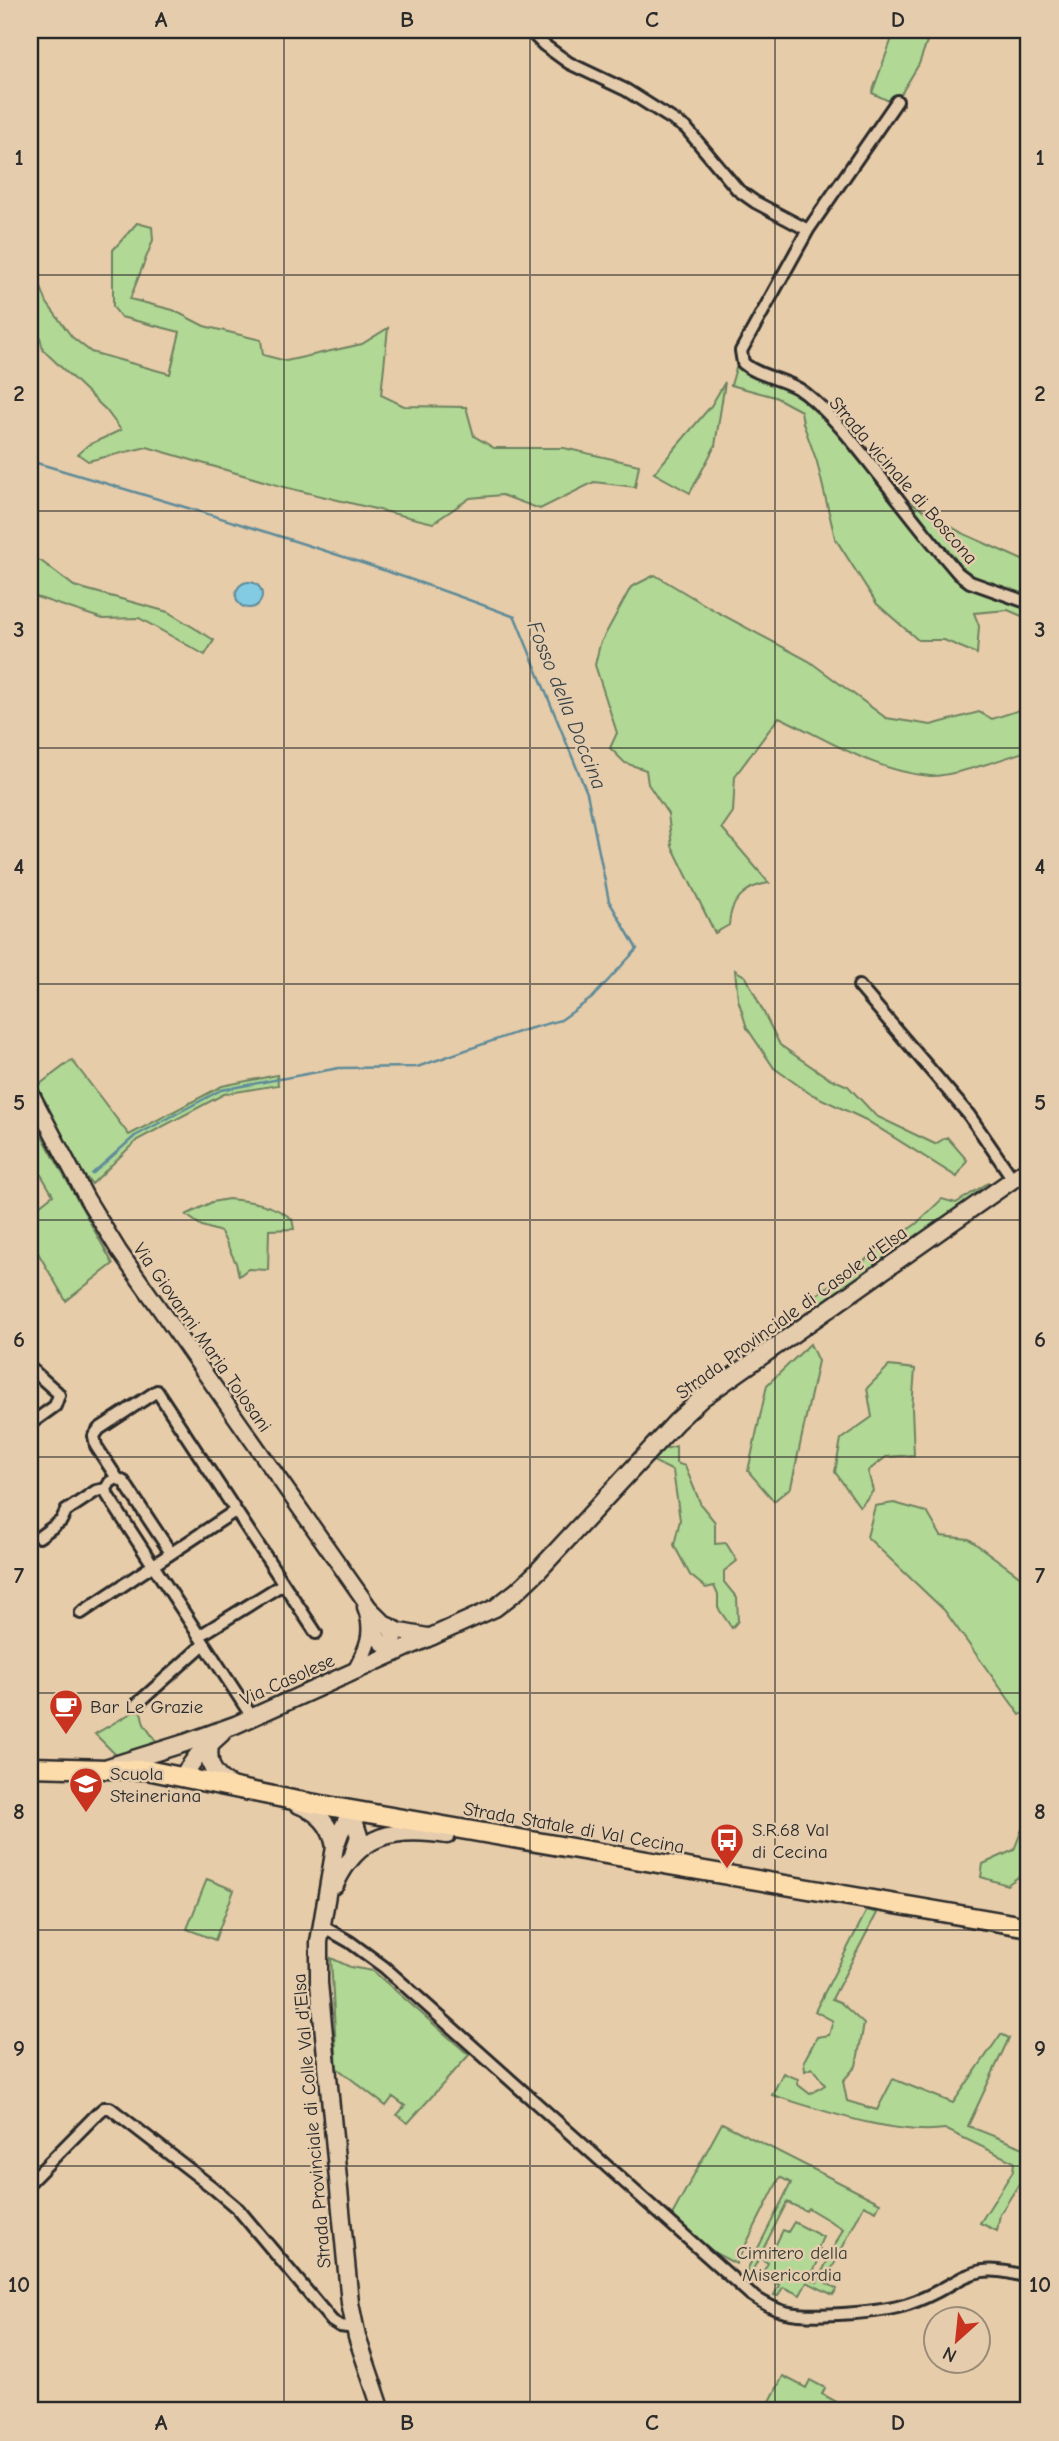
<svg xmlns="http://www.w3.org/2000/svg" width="1059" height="2441" viewBox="0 0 1059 2441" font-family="'Comic Neue',sans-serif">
<rect width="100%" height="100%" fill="#e7cca9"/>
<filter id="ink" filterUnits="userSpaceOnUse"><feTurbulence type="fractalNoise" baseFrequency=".0143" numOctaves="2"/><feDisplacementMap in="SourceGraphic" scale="14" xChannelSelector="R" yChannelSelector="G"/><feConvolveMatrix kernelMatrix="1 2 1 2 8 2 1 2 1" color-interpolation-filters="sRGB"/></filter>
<g filter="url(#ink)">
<path fill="#b1d894" stroke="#6e8260" stroke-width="2" fill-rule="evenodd" d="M895 30H931L919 64 895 104 872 93Z
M137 223 152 227 153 240 130 299 173 310 204 326 261 340 263 355 286 361 362 344 388 328 381 395 404 406 466 407 474 436 494 448H564L639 465 635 487 594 482 540 509 502 495 470 498 433 523 284 487 147 447 88 461 78 454 88 445 121 430 106 410 43 350 37 324 30 312V269L37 277 47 303 72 337 91 352 170 374 180 332 121 317 113 307V250Z
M741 351 743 363 804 392 892 491 962 533 1029 563V657L1021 655 1024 617 1008 610 974 613 979 626 977 654 944 640H918L877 604 835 538 817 462 803 423 801 411 775 397 731 385Z
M725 382 715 446 690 493 654 473 711 406Z
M30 560 41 561 74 586 168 612 214 640 205 655 139 618 103 619 30 595Z
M655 575 717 612 809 661 886 718 931 725 979 712 992 719 1029 707V750C1006 758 953 777 930 776 876 772 827 739 779 717L735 776 733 812 722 828 769 883C745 886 730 901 729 925L715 933 672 846 668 814 648 784 646 770 625 763 610 748 617 733 595 665 600 644 631 587Z
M735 970 746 977 780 1045 827 1077 848 1086 876 1116 935 1144 947 1137 967 1160 957 1177 866 1120 809 1093 774 1068 747 1028 738 999Z
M72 1060 129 1135 222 1086 277 1075 278 1085 224 1094 137 1140 92 1184 84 1175 36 1087Z
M30 1114 113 1264 66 1301 30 1239V1213L53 1195 30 1156Z
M988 1183 992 1188 820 1308 813 1297 916 1224 942 1199 956 1203Z
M228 1199C251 1201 273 1204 292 1219L294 1229 269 1230 268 1270 248 1269 239 1276 236 1263 221 1232 202 1226 186 1215 212 1202Z
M810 1344 818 1361 791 1487 774 1501 748 1471 767 1385Z
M889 1366 915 1369 912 1408 914 1455 886 1457 868 1471 873 1491 860 1507 835 1472 841 1439 872 1417 867 1388Z
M676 1446V1463L685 1466 701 1505 715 1522V1544L726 1543 737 1561 724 1571V1582L737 1598 738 1621 732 1628 718 1608V1595L714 1586 706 1588 690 1575 674 1545 680 1520 673 1471 653 1461 661 1450Z
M894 1503 927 1512 941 1536 969 1539 1029 1583V1710L1020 1715 944 1610 867 1537 875 1506Z
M140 1708 144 1724 157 1743 117 1756 95 1734Z
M1029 1811 1028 1870 1007 1885 981 1877 983 1864 1014 1850Z
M207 1879 234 1890 215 1940 187 1929Z
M867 1910 877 1913 832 1999 840 2002 864 2024 856 2066 843 2081 847 2101 877 2110 893 2079 953 2103 1001 2034 1009 2038 968 2126 1024 2148 1029 2158V2168L1000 2214 997 2231 980 2223 1013 2171 1014 2162 945 2129C894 2136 821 2110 772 2095L783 2073 798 2079 797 2084 810 2094 825 2085 812 2068 805 2071 804 2061 817 2037 829 2035 833 2021 815 2011Z
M331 1958 350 1967 373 1971 469 2055 408 2123 397 2115 405 2106 393 2097 386 2106 337 2068Z
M722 2123 880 2203 876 2211 864 2205 825 2282 837 2289 833 2295 807 2282 800 2295 783 2287 778 2296 774 2295 779 2285 761 2276 768 2263 759 2258 751 2273 747 2270 791 2183 780 2177 736 2264 711 2251 672 2215ZM787 2202 806 2211 808 2208 843 2229 817 2282 810 2278 823 2251 818 2248 823 2237 794 2222 788 2232 783 2230 769 2258 761 2253Z
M783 2376 806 2388 810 2380 825 2388 822 2394 846 2407 843 2411H765Z"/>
<path fill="#82cbe3" stroke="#5f8b99" stroke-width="2" d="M236 595a13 13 0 1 1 26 0a13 13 0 1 1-26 0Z"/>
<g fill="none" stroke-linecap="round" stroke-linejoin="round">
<path stroke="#5f8b99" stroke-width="2.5" d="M30 461C193 509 356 557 515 617L587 793 609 901 637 949 592 998 561 1020 521 1031 417 1067 339 1068 221 1090 135 1136 92 1174"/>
<g stroke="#2b2b2b" stroke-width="16">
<path id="minor" d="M529 30 544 45 569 63 626 90 686 128 738 190 755 202 808 230
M897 101 808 230 741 351 743 363C760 378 786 378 805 393 834 416 857 447 880 476 906 509 931 542 958 573L970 582 1029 603
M859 986 969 1115 1013 1179
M30 1368 57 1392 59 1395 55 1406 30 1424
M117 1478 96 1446 94 1436 99 1429 157 1391 316 1633
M39 1537 61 1521 66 1511 96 1491 106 1489
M171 1553 124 1482 117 1478 110 1482 106 1489 108 1496 252 1717
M81 1613 235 1511
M199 1636 283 1584
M137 1704 204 1644
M322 1926 350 1942 384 1967 751 2295C762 2302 772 2309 785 2312 810 2318 883 2313 908 2304 962 2287 966 2256 1029 2278
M30 2182 97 2114 104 2108H110L212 2187 238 2209 332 2321 340 2326 355 2328"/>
</g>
<g stroke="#2b2b2b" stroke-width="19">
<path id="tertiary" d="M30 1091 87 1199 119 1251 369 1607C385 1624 397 1629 395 1654
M388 1625 400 1631 433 1637
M371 1626 381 1642 395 1654
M355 1671C367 1649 375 1632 365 1607"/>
</g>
<g stroke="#2b2b2b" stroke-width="21">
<path id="secondary" d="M210 1744C207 1766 214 1777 233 1787
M108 1767 185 1743 235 1725 495 1608 517 1591 538 1571 676 1422 702 1398 1029 1168
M182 1777 197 1756 222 1733
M297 1804C318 1812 331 1824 335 1847
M351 1811 340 1833 335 1847 319 1942V1983L350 2303 357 2337 382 2411
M351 1811 359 1836 353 1855
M335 1885C358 1833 396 1827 447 1835"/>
</g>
<g stroke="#2b2b2b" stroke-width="23">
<path id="primary" d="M30 1767 147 1770 293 1800 1029 1927"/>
</g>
<use href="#minor" stroke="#e5ccad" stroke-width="10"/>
<use href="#tertiary" stroke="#e5ccad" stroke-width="14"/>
<use href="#secondary" stroke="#e5ccad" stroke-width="16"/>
<use href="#primary" stroke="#fddcac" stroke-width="18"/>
</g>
</g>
<path fill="none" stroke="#2b2b2b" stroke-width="2" stroke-opacity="0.55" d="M284 30V2411M530 30V2411M775 30V2411M30 275H1029M30 511H1029M30 748H1029M30 984H1029M30 1220H1029M30 1457H1029M30 1693H1029M30 1930H1029M30 2166H1029"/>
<defs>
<g id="cafe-pin" transform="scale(1.75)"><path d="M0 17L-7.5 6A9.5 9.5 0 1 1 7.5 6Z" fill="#c8321e" stroke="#e5ccad"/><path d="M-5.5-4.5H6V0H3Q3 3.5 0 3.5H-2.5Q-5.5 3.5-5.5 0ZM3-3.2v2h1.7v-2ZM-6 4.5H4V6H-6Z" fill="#fff"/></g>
<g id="school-pin" transform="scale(1.75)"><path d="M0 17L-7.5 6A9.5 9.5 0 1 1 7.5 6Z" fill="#c8321e" stroke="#e5ccad"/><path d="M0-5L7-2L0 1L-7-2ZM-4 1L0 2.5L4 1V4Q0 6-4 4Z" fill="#fff"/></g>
<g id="bus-pin" transform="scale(1.75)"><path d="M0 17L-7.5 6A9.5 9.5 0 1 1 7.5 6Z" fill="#c8321e" stroke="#e5ccad"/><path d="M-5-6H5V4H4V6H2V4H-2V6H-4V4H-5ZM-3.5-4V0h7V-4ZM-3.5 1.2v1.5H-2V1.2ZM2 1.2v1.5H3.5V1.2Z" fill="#fff"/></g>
</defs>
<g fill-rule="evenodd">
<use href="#cafe-pin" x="66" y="1706"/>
<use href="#school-pin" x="86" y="1784"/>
<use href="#bus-pin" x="727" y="1840"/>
</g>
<g text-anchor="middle" stroke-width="5" stroke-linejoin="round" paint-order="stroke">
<g font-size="19" fill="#2b2b2b" stroke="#e5ccad">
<text transform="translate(904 480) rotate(49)" y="7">Strada vicinale di Boscona</text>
<text transform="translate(791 1312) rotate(-36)" y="7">Strada Provinciale di Casole d'Elsa</text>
<text transform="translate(203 1337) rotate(55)" y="7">Via Giovanni Maria Tolosani</text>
<text transform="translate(287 1679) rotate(-24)" y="7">Via Casolese</text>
<text transform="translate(574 1827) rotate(10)" y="7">Strada Statale di Val Cecina</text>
<text transform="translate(311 2121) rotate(-95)" y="7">Strada Provinciale di Colle Val d'Elsa</text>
</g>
<g font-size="19" fill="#2b2b2b" stroke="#e5ccad" text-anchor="start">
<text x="90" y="1713">Bar Le Grazie</text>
<text x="110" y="1780">Scuola<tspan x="110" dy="22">Steineriana</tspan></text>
<text x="752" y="1836">S.R.68 Val<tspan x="752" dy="22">di Cecina</tspan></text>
</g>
<g font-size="19" fill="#383c36" stroke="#e5ccad">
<text x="792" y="2259">Cimitero della<tspan x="792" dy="22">Misericordia</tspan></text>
</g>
<g font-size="21" font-style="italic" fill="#384347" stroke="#e5ccad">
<text transform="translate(567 705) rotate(68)" y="7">Fosso della Doccina</text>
</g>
</g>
<rect width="1059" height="2441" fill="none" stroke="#e5ccad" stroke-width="77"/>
<g transform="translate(957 2340) rotate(207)"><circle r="33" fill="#e5ccad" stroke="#9b8c79" stroke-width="2"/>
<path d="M0-5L12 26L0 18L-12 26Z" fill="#c8321e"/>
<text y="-10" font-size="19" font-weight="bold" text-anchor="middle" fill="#2b2b2b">N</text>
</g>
<rect x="38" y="38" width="982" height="2364" fill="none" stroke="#2b2b2b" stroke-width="2.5"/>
<g font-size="23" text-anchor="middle" font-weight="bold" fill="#2b2b2b">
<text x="161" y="27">A</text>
<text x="407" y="27">B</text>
<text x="652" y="27">C</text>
<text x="898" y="27">D</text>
<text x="19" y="165">1</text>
<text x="1040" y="165">1</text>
<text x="19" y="401">2</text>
<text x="1040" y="401">2</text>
<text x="19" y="637">3</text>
<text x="1040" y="637">3</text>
<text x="19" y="874">4</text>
<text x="1040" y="874">4</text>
<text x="19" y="1110">5</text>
<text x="1040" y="1110">5</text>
<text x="19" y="1347">6</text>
<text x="1040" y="1347">6</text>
<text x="19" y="1583">7</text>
<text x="1040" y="1583">7</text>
<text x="19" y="1819">8</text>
<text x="1040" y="1819">8</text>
<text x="19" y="2056">9</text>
<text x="1040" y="2056">9</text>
<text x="19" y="2292">10</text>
<text x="1040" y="2292">10</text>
<text x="161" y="2430">A</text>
<text x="407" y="2430">B</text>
<text x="652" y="2430">C</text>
<text x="898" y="2430">D</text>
</g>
</svg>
